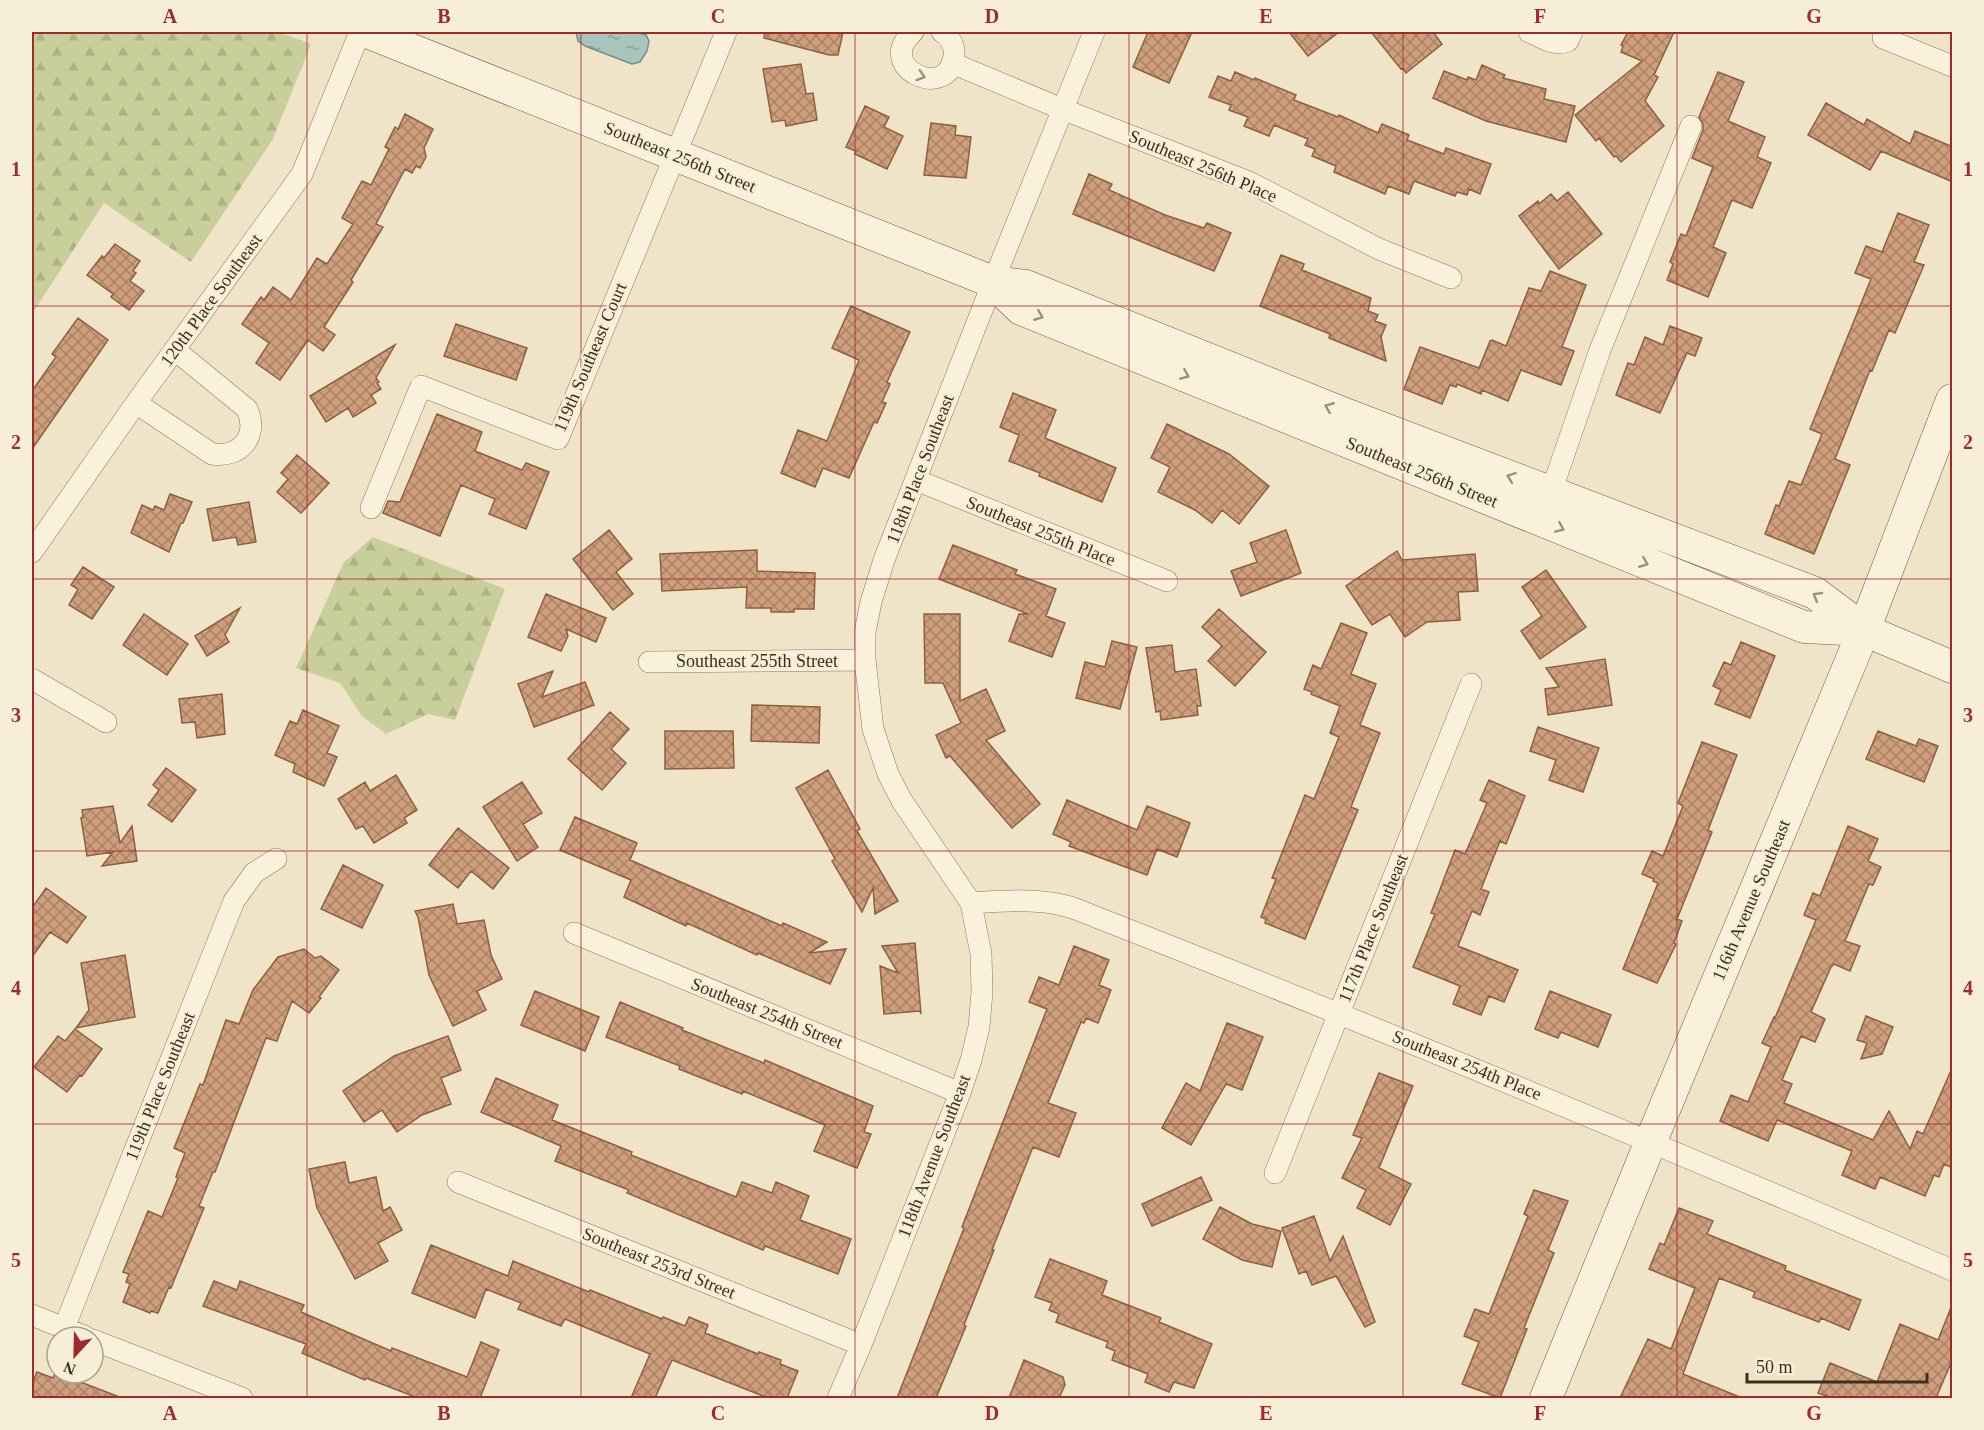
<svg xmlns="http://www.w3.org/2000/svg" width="1984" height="1430" viewBox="0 0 1984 1430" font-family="'Times New Roman',serif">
<defs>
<pattern id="forest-firs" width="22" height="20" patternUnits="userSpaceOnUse" patternTransform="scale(1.5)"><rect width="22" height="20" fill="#c9cf9b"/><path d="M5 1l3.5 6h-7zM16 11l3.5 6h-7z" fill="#aeb285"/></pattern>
<pattern id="water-ripples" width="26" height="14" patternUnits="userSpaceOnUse" patternTransform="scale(1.5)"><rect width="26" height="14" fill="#a9c4bc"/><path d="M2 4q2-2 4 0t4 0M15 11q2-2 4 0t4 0" fill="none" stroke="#8ba098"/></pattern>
<pattern id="building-cross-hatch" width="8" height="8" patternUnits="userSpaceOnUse" patternTransform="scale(1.5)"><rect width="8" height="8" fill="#cf9f7d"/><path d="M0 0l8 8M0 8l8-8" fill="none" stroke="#a98266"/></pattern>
</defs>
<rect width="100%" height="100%" fill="#f0e4c8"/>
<path fill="url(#forest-firs)" d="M32 32H279L311 44 273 139 191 262 104 203 32 314Z
M373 537 505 589 455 720 428 714 386 734 362 716 340 683 296 668 344 562Z"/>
<path fill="url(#water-ripples)" stroke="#6f938a" stroke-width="1.5" d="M576 32H636L646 35 649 41 647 51 640 62 632 64 585 46 578 41Z"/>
<path fill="url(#building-cross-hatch)" stroke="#8d5f41" stroke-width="1.5" d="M765 32H843L838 55H829L764 38Z
M1148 32H1192L1169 83 1133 67Z
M1289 32H1339L1308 56Z
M1371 32H1433L1442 44 1406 73 1403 68 1401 69Z
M1628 32H1674L1654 75 1658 77 1645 101 1664 126 1621 162 1616 156 1614 157 1599 138 1596 141 1575 115 1642 61 1621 52 1623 46 1621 45Z
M801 64 806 94 813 93 817 120 786 126 785 120 772 122 763 69Z
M1482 65 1505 75 1503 78 1546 89 1544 99 1575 106 1566 142 1486 121 1433 98 1444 71 1467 80 1468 77 1476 80Z
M1235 72 1254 80 1255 78 1296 95 1294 100 1338 117 1339 115 1378 133 1382 124 1409 135 1407 140 1444 154 1446 148 1491 164 1480 194 1469 189 1467 195 1457 192 1455 196 1414 181 1409 194 1388 186 1385 194 1334 172 1336 166 1312 156 1315 149 1305 145 1308 139 1274 125 1269 136 1244 126 1248 117 1229 110 1231 105 1209 97 1218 76 1231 81Z
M1718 72 1744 82 1728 121 1765 137 1757 157 1771 163 1752 208 1732 200 1713 247 1726 253 1708 297 1667 280 1673 264 1670 262 1681 234 1686 236 1713 167 1692 158 1703 130V124L1699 117Z
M1826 103 1864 125 1867 119 1910 144 1915 131 1953 147V182L1881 151 1870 170 1808 135Z
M865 106 889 117 884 127 903 136 887 169 855 154 856 151 846 147Z
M405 114 433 129 424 148 426 157 420 168 416 166 412 173 405 169 376 224 383 227 351 280 353 282 324 327 335 335 323 351 308 340 280 380 256 363 269 343 242 324 261 297 264 300 273 287 291 300 317 258 327 264 353 224 342 218 362 181 371 185 389 149 385 147 395 127 398 129Z
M931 123 956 126 955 135 971 137 966 178 924 175Z
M1089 174 1112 184 1109 190 1165 215 1204 228 1207 223 1231 233 1214 271 1073 214Z
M1568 192 1602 234 1559 269 1519 216 1538 201 1539 204 1551 194 1557 201Z
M1898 213 1929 225 1914 262 1924 265 1895 333 1889 330 1872 371 1870 370 1835 459 1850 465 1814 554 1765 534 1776 505 1779 506 1789 481 1801 485 1822 434 1810 429 1871 279 1855 273 1866 246 1882 252Z
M115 244 140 261 133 271 136 273 130 281 144 291 129 310 111 297 113 294 87 275 102 256 104 258Z
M1281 255 1304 264 1302 270 1371 298 1368 311 1378 315 1375 321 1386 325 1381 337 1386 361 1329 338 1330 334 1260 306Z
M1550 271 1586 285 1562 347 1574 351 1561 385 1521 370 1508 401 1482 390 1481 394 1457 384 1456 387 1450 385 1442 404 1404 389 1420 347 1479 368 1490 341 1492 340 1506 346 1529 288 1541 291Z
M851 306 910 332 887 382 890 384 882 402 886 403 877 423 874 422 849 478 823 468 815 487 781 473 798 430 827 441 859 360 832 348Z
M78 318 108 340 32 449V391L56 357 52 354Z
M456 324 527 348 516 380 444 356Z
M1670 326 1702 338 1695 356 1687 353 1660 413 1616 395 1628 363 1634 365 1645 337 1663 345Z
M395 345 376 378 379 382 377 383 381 389 371 395 376 403 353 417 348 408 326 422 310 396Z
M1013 393 1056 410 1045 438 1116 468 1102 502 1039 476 1040 473 1009 461 1019 435 1000 427Z
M437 414 482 432 475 451 522 470 526 463 549 472 526 529 489 514 495 499 461 485 440 536 383 513 388 501 400 502Z
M1167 424 1229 454 1269 486 1239 524 1222 510 1212 523 1195 510 1158 492 1170 467 1151 458Z
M297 455 329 483 301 513 277 492 288 479 281 473Z
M170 494 192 502 183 523H181L169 552 131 533 142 505 153 510 155 506 164 510Z
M249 502 256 542 238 545 236 537 213 541 207 509Z
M609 530 632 559 616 572 633 594 613 610 573 559Z
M1286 530 1301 573 1241 596 1231 571 1257 562 1250 543Z
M953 545 1017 570 1015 574 1056 589 1046 616 1065 623 1052 657 1009 641 1019 614H1028L939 579Z
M757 550V571L815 573 814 609H794V612H771V608H746L747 587 662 591 660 554Z
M1397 551 1402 560 1475 554 1478 591 1458 592 1460 620 1427 622 1405 637 1390 614 1372 625 1346 586Z
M83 567 114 587 92 619 69 605 78 589 71 585Z
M1546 570 1586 627 1540 659 1521 631 1542 616 1522 587Z
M546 594 606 618 596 642 566 629 568 636 561 651 528 637Z
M240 608 225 635 229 642 207 656 195 636Z
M1219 609 1266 652 1235 686 1208 661 1222 646 1202 627Z
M144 614 188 644 167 675 123 645Z
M924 614H960V701L986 689 1005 731 986 740 1040 804 1012 828 950 756 946 758 936 735 961 723 943 683H925Z
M1341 623 1367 633 1351 674 1376 684 1360 725 1380 733 1351 807 1358 810 1305 939 1265 923 1266 919 1261 917 1276 879 1272 878 1305 795 1314 799 1339 737 1330 733 1340 706 1311 694 1312 692 1304 689 1313 665 1321 669Z
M1112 641 1137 647 1120 709 1076 698 1085 662 1105 667Z
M1741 642 1775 656 1750 718 1715 704 1721 690 1713 686 1724 662 1731 665Z
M1172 645 1175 672 1196 669 1201 706H1197L1198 715 1161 720 1160 711 1156 712 1146 648Z
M1605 659 1612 705 1548 715 1545 689 1559 687 1546 668Z
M553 671 542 697 585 682 594 705 534 727 518 684Z
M222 694 225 734 197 738 195 722 182 723 179 699Z
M752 705 820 707 819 743 751 741Z
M303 710 339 726 327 753 337 757 324 786 293 772 295 764 275 755 290 721 297 724Z
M610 712 629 729 611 749 626 763 602 790 568 759Z
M1538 727 1599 748 1583 792 1549 780 1556 760 1530 751Z
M665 731H733L734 768 665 769Z
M1878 731 1916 746 1919 739 1938 746 1924 782 1866 759Z
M1702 742 1737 755 1708 830 1712 832 1677 919 1682 921 1674 943 1676 944 1657 983 1623 969 1658 883 1653 881 1654 879 1642 874 1652 851 1663 856 1683 806 1678 803Z
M166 768 196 790 172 822 148 805 159 790 153 785Z
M828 770 860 829 857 831 898 901 875 914 873 888 862 912 832 861 835 859 796 788Z
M396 775 417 810 404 818 407 823 374 843 363 826 356 829 338 799 365 782 370 791Z
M1489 780 1525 796 1506 844 1500 841 1481 889 1489 892 1480 915 1472 911 1458 946 1518 970 1504 1002 1489 996 1481 1015 1453 1004 1460 986 1413 967 1435 914 1431 913 1455 850 1465 854 1487 803 1480 800Z
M522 782 542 813 523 824 538 847 517 861 483 807Z
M1067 800 1137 830 1147 806 1190 823 1177 857 1157 849 1147 875 1069 846 1071 842 1053 834Z
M113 806 120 843 132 826 137 861 102 866 113 852 87 856 81 818 83 817 82 810Z
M575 817 637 843 630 860 782 926 783 923 827 942 809 953 846 949 830 984 758 953 757 955 687 923 686 926 624 897 631 880 560 850Z
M1848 826 1878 839 1868 861 1881 867 1873 885 1869 884 1845 941 1860 946 1850 971 1834 964 1831 967 1811 1012 1825 1019 1815 1042 1801 1036 1782 1080 1792 1084 1784 1103 1873 1140 1889 1111 1910 1149 1917 1131 1923 1134 1953 1066V1168L1944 1164 1939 1177 1934 1175 1925 1196 1880 1177 1875 1189 1842 1175 1852 1151 1777 1120 1768 1141 1720 1121 1731 1095 1748 1102 1771 1047 1762 1043 1774 1017 1775 1018 1816 920 1804 915 1813 893 1820 896Z
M458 828 509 868 493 889 471 871 458 888 429 865Z
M343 865 383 885 362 928 321 909Z
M46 888 86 917 67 943 50 932 32 957V908Z
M453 904 457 924 484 920 491 955 502 979 477 991 486 1010 453 1026 429 975 418 917 415 911Z
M915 943 921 1014 920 1011 884 1014 880 966 898 973 882 946Z
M1074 946 1109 960 1099 985 1111 990 1098 1023 1086 1018 1084 1023 1081 1022 1048 1103 1076 1113 1059 1157 1033 1147 992 1250H994L964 1325 966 1326 936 1398H897L964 1228 962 1227 1047 1009 1029 1002 1039 977 1059 985Z
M304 949 315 958 321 956 339 970 319 997 321 998 309 1013 292 1001 277 1041 266 1038 215 1172H213L199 1206 204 1208 175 1278 171 1288 169 1287 158 1313 151 1311 150 1313 123 1302 130 1284 126 1282 129 1274 123 1272 148 1211 162 1217 178 1178 176 1177 185 1153 174 1148 200 1084 203 1085 226 1020 239 1024 253 990 278 957Z
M125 955 135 1017 76 1028 89 1010 81 963Z
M535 991 599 1017 585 1051 521 1025Z
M1550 991 1611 1015 1598 1047 1561 1032 1558 1038 1535 1029Z
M620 1002 683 1028 682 1030 764 1063 765 1060 873 1106 864 1132 871 1134 857 1168 814 1151 825 1125 743 1091 742 1094 679 1069 680 1066 606 1037Z
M1866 1016 1893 1027 1882 1054 1861 1059 1867 1043 1857 1040Z
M1227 1023 1263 1037 1242 1090 1226 1084 1191 1145 1162 1128 1186 1083 1200 1091Z
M75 1029 102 1049 82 1076 80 1075 67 1092 34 1067 58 1036 65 1041Z
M448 1036 461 1070 441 1078 451 1104 422 1115 397 1132 382 1110 364 1122 343 1091 394 1056Z
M1379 1073 1413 1086 1379 1168 1411 1184 1390 1225 1357 1208 1366 1190 1342 1178 1362 1138 1353 1135Z
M496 1078 558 1105 552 1120 632 1152 631 1155 736 1197 742 1182 772 1193 776 1182 809 1196 800 1220 851 1239 838 1274 765 1246 763 1250 627 1193 629 1190 555 1161 561 1146 481 1112Z
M345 1162 349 1183 376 1177 383 1211 390 1207 402 1230 378 1243 388 1261 355 1279 317 1208 309 1169Z
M1201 1177 1212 1200 1152 1226 1142 1204Z
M1534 1190 1568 1201 1548 1250 1554 1253 1524 1328 1527 1329 1500 1398 1462 1384 1479 1342 1464 1336 1475 1309 1489 1314 1528 1216 1524 1214Z
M1220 1207 1252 1224 1281 1231 1272 1267 1242 1260 1203 1239Z
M1679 1208 1713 1221 1707 1234 1786 1266 1785 1270 1861 1300 1849 1330 1821 1318 1819 1322 1753 1297 1755 1292 1719 1278 1683 1374 1742 1398H1620L1648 1339 1671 1349 1695 1288 1649 1269 1660 1243 1664 1245Z
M1314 1216 1330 1261 1343 1236 1375 1322 1365 1327 1336 1276 1312 1285 1306 1271 1299 1274 1282 1228Z
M431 1245 508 1276 513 1261 589 1292 590 1290 662 1319 663 1317 685 1326 689 1317 708 1325 705 1333 758 1354 759 1352 781 1360 780 1364 798 1371 787 1398H768L672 1360 655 1398H631L650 1354 565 1319 561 1326 518 1309 521 1303 486 1289 475 1318 412 1293Z
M1050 1259 1107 1281 1102 1295 1161 1318 1159 1322 1212 1344 1194 1388 1174 1382 1169 1392 1145 1382 1148 1374 1112 1360 1115 1351 1106 1347 1108 1342 1056 1322 1059 1314 1049 1310 1052 1303 1035 1297Z
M214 1281 237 1290 240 1281 304 1305 301 1312 391 1351 392 1348 467 1377 481 1342 499 1350 480 1398H418L366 1378 365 1380 302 1353 306 1344 203 1306Z
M1952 1305 1953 1358 1936 1398H1832L1818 1393 1830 1363 1877 1382 1900 1324 1938 1340Z
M1024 1360 1063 1377 1065 1385 1059 1398H1009Z
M56 1371 57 1373 122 1398H32V1384L37 1372 53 1378Z"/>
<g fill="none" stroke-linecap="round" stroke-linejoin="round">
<g stroke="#8d765c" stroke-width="22">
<path id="minor" d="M913 32C873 68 949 102 954 56 955 46 950 37 942 32
M1529 32C1542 37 1554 47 1568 41L1572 32
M1883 38 1952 66
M952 63 1062 109 1249 182 1379 249 1451 278
M136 403 212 454C241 458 259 436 247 409L175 350
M916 480 1167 581
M1551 492 1600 350 1691 126
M371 508 421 386 558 439 726 32
M32 552 136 403 302 174 360 32
M649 662 865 660
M32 679 106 722
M971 903C1002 901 1035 898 1066 906 1078 909 1090 915 1101 919 1387 1031 1670 1149 1952 1270
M574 933 960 1093
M1275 1173 1471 684
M458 1182 861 1345
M32 1315 86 1337
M64 1328 234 901 254 873 276 859
M93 1340 242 1398
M838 1398 861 1345 960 1093 971 1060 979 1027 982 992 981 954 971 903 902 801 888 774 873 729 865 660V632L871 602 884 560 993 282 1094 32"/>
</g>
<g stroke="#6f573f" stroke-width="33">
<path id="secondary" d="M367 32 993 282 1026 286 1345 414 1815 593 1864 630 1952 667
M993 282 1021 309 1804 627 1864 630
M1546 1398 1651 1141 1864 630 1952 400"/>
</g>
<use href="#minor" stroke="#faf1dc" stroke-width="21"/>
<use href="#secondary" stroke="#faf1dc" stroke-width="32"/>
</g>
<defs><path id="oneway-chevron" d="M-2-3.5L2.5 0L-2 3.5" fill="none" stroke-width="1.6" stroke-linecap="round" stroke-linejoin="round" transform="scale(1.5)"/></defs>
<g stroke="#9c907e">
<use href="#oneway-chevron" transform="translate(921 76) rotate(17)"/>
<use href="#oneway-chevron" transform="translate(1039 316) rotate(22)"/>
<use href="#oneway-chevron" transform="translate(1185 375) rotate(23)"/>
<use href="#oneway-chevron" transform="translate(1329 407) rotate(-158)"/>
<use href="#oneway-chevron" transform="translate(1511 477) rotate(-159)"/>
<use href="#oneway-chevron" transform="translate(1560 528) rotate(23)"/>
<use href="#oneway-chevron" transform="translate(1644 563) rotate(22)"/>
<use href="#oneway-chevron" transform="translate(1817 596) rotate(-150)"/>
</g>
<path fill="none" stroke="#9e2a2b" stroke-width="1.5" stroke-opacity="0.55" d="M307 32V1398M581 32V1398M855 32V1398M1129 32V1398M1403 32V1398M1677 32V1398M32 306H1952M32 579H1952M32 851H1952M32 1124H1952"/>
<g text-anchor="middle" stroke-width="5" stroke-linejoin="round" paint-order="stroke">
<g font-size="18" fill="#3d2e20" stroke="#f7eed8">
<text transform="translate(680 157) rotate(22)" y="6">Southeast 256th Street</text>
<text transform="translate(1203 166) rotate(23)" y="6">Southeast 256th Place</text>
<text transform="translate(211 300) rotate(-54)" y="6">120th Place Southeast</text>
<text transform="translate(590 357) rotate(-67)" y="6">119th Southeast Court</text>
<text transform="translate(920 469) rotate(-69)" y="6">118th Place Southeast</text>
<text transform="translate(1422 472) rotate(22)" y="6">Southeast 256th Street</text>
<text transform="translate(1041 531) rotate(22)" y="6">Southeast 255th Place</text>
<text x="757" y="667">Southeast 255th Street</text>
<text transform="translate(1751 900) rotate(-67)" y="6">116th Avenue Southeast</text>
<text transform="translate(1373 928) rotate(-68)" y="6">117th Place Southeast</text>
<text transform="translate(767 1013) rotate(22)" y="6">Southeast 254th Street</text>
<text transform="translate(1467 1065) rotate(22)" y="6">Southeast 254th Place</text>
<text transform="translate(160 1086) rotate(-68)" y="6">119th Place Southeast</text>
<text transform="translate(934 1156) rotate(-69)" y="6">118th Avenue Southeast</text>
<text transform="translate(659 1263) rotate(22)" y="6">Southeast 253rd Street</text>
</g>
</g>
<rect width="1984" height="1430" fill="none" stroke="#f7eed8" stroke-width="66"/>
<g transform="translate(75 1355) rotate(202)"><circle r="28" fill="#f7eed8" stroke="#ada18e" stroke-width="1.5"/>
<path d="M0-4.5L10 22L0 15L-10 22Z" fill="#9e2a2b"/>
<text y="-9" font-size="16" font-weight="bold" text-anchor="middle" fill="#3d2e20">N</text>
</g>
<path d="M1747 1373v9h180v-9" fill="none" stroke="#3d2e20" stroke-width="3"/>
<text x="1756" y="1373" font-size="18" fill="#3d2e20" stroke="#f7eed8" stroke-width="4.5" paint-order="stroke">50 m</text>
<rect x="33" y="33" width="1918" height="1364" fill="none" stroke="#9e2a2b" stroke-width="2"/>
<g font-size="20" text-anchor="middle" font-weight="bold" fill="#9e2a2b">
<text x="170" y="23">A</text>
<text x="444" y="23">B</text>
<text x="718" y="23">C</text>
<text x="992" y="23">D</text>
<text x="1266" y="23">E</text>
<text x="1540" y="23">F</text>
<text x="1814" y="23">G</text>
<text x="16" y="176">1</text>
<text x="1968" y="176">1</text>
<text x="16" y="449">2</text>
<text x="1968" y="449">2</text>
<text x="16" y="722">3</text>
<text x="1968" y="722">3</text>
<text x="16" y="995">4</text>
<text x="1968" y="995">4</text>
<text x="16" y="1267">5</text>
<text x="1968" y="1267">5</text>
<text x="170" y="1420">A</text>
<text x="444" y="1420">B</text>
<text x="718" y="1420">C</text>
<text x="992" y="1420">D</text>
<text x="1266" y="1420">E</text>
<text x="1540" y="1420">F</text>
<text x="1814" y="1420">G</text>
</g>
</svg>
